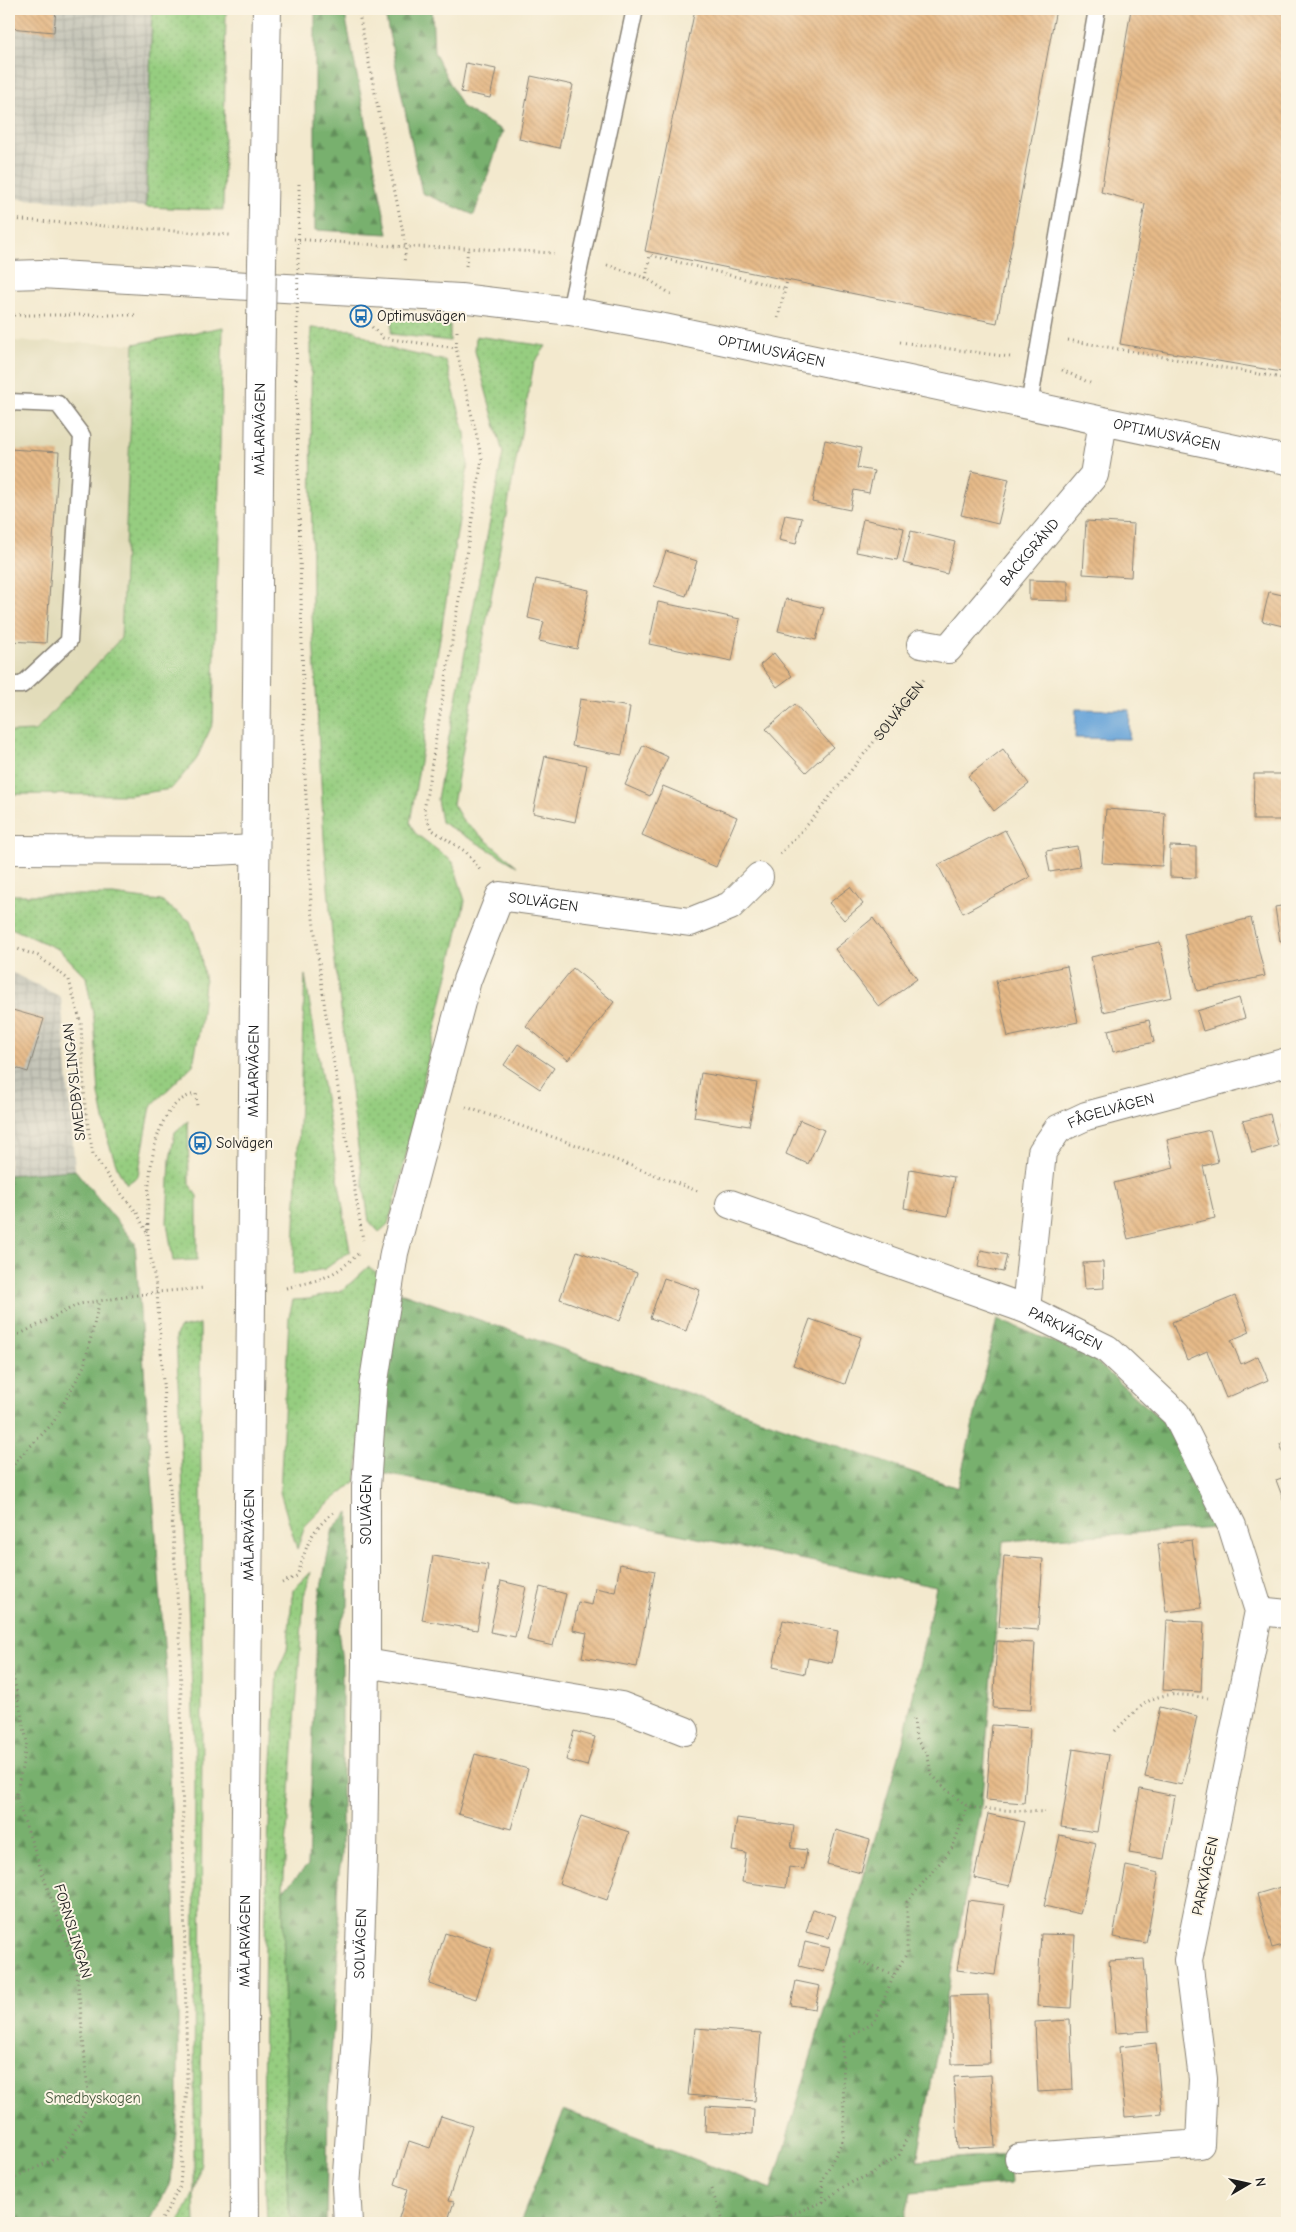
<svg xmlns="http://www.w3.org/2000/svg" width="1296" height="2232" viewBox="0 0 1296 2232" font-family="'Comic Neue',sans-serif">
<defs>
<pattern id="industrial-grid" width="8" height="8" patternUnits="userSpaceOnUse" patternTransform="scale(1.25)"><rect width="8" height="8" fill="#c5c5b8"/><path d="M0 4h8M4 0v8" fill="none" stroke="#a9a99e"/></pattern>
<pattern id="grass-dots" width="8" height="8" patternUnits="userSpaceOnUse" patternTransform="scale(1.25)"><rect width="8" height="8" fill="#96cd80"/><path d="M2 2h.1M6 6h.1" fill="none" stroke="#81af6e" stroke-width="1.8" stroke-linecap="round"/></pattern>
<pattern id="forest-firs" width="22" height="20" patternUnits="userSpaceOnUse" patternTransform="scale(1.25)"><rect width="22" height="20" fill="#78b06e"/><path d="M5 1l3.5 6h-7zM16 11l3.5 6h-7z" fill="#628e5a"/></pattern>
<pattern id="building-back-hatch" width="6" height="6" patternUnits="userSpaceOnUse" patternTransform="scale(1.25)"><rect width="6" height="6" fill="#e6ba88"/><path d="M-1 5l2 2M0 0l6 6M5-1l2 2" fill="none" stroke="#c59f75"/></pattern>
</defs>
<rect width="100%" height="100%" fill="#fcf5e5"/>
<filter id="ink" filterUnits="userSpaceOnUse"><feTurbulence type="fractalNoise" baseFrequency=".02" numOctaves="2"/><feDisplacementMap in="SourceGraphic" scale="10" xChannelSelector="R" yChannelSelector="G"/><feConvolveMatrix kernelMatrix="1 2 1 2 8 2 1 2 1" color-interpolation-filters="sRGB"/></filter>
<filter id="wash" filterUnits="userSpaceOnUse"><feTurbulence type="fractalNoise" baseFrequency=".0096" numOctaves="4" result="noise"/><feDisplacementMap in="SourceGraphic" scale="20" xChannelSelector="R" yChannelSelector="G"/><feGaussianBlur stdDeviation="1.12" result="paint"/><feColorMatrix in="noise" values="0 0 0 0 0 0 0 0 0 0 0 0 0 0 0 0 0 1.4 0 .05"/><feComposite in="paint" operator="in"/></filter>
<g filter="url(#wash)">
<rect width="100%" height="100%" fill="#f3e9ce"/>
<path fill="#e2dcba" d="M9 341 134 344 121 638 35 732H9Z"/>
<path fill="url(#industrial-grid)" d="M9 9H152L146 207 9 198Z
M9 971 61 997 75 1170 9 1175Z"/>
<path fill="url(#grass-dots)" stroke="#59744e" d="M152 9H226L223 210 146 207Z
M392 317 450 325V341L391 334Z
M223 327 213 723 196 760 171 789 130 795 9 794V732L35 731 121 638 134 344Z
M311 328 354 330 386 348 446 361 465 433 468 465 410 823 415 833 453 862 465 901 397 1194 388 1224 379 1232 369 1221 358 1147 333 946 324 838 312 615Z
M476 336 546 346 534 363 453 804 463 821 517 866 441 822 437 799 503 453 475 351Z
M9 895H113L161 901 190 921 200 951 205 982 201 1021 193 1065 151 1106 138 1176 127 1184 119 1172 109 1144 99 1094 94 1019 86 977 60 950 9 927Z
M305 975 350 1251 325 1269 293 1275Z
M188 1121 189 1184 197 1196V1260L173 1261 167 1222 170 1160 175 1132Z
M368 1267 381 1275 356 1481 326 1505 305 1526 297 1549 280 1492 289 1317 293 1300 309 1299 343 1290Z
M200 1324 202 1658 201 2163 194 2193 195 2223H179L194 2193 195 1757 176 1336 179 1328Z
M311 1572 304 1596 283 1890 287 2186 291 2223H267C259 2039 266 1856 277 1672L287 1650 293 1590Z"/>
<path fill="url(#forest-firs)" stroke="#4a6645" d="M315 9H344L388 234 315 230Z
M384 9H432L434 52 462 107 503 131 474 215 422 193Z
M75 1170 135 1243 167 1686 178 2015V2110L171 2181 149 2223H9V1175Z
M400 1292 958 1488 997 1319 1092 1358 1166 1424 1217 1528 1003 1541 981 1809 917 2161 1009 2154 1011 2184 911 2192 904 2223H520L564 2110 772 2189 903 1742 936 1587 381 1473 383 1394Z
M349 1512 348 1606 338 1629 342 1662V1857C336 1881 336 1905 340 1929L328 2102 326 2223H291L287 2186 283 1890 308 1865 318 1603 333 1528Z"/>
<path fill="#68a4d9" stroke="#42607a" d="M1076 709 1130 710 1129 739 1075 738Z"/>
<g id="blocks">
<path fill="url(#building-back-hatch)" d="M9 9H56L54 32 9 28Z
M695 9H1056L997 323 645 251Z
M1131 9H1287V373L1120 344 1145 204 1101 192Z
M466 63 496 69 490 98 461 92Z
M531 76 573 85 559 148 519 139Z
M825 440 861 448 857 468 874 471 869 493 854 490 850 510 812 502Z
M9 449 59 452 46 643 9 641Z
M972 471 1009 479 998 524 961 515Z
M785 515 802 518 796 544 779 540Z
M863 519 904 528 897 560 856 552Z
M1086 521 1134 524 1131 577 1083 574Z
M911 531 955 542 947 574 903 563Z
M666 551 697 561 686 596 654 586Z
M536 579 589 590 577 649 539 641 544 622 528 618Z
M1029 580 1068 581V601L1029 600Z
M1269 592 1287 596V627L1262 621Z
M786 599 824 608 816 640 778 631Z
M658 602 740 619 732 661 649 644Z
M774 653 792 676 777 687 760 665Z
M580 699 630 707 622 755 572 746Z
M795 704 833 747 806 772 766 729Z
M643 745 668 757 650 796 625 785Z
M1003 749 1029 784 994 811 968 776Z
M545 756 587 765 575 822 533 813Z
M1254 774H1287V820H1253Z
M663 786 737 817 716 867 642 835Z
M1106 809 1165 813 1162 866 1102 863Z
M1005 830 1030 877 963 913 938 865Z
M1077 846 1080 867 1050 872 1046 851Z
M1170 846 1196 847V878L1170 877Z
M850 887 863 904 844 920 829 903Z
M1287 905V940L1280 941 1275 907Z
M873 918 917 979 879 1007 835 949Z
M1251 918 1265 976 1197 991 1184 934Z
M1160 942 1172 997 1103 1012 1091 957Z
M1067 966 1078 1022 1008 1037 996 981Z
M573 968 614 1002 568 1060 526 1026Z
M1287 975V993H1286L1284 976Z
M1239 998 1245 1018 1203 1031 1197 1011Z
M9 1009 44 1019 28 1072 9 1066Z
M1149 1020 1154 1042 1113 1052 1108 1030Z
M518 1044 554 1068 540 1089 504 1065Z
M701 1073 757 1083 749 1126 694 1117Z
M1270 1114 1278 1146 1252 1153 1243 1121Z
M800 1120 824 1130 808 1164 786 1154Z
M1287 1123V1148L1281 1125Z
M1210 1130 1218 1162 1203 1166 1215 1218 1128 1239 1114 1183 1174 1168 1167 1140Z
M910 1169 954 1177 948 1216 904 1208Z
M981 1250 1007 1255 1003 1272 978 1267Z
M577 1251 637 1273 620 1321 560 1299Z
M1103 1262 1104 1288 1085 1289 1083 1263Z
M664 1278 700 1290 686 1331 650 1318Z
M1235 1296 1250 1332 1231 1340 1241 1364 1258 1356 1268 1380 1226 1398 1207 1351 1187 1360 1172 1322Z
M810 1319 861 1337 845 1384 793 1365Z
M1287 1441V1462L1280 1444Z
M1287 1476V1509L1276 1480Z
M1192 1540 1201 1608 1166 1612 1158 1544Z
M433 1556 488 1565 477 1630 422 1620Z
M1004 1556 1043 1559 1038 1630 999 1627Z
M620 1564 655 1571 637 1667 582 1657 587 1633 573 1630 578 1602 592 1605 595 1588 615 1592Z
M501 1581 526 1587 515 1637 490 1632Z
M540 1587 566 1594 553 1646 527 1640Z
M783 1620 838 1631 832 1663 808 1658 805 1674 773 1667Z
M1167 1620 1204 1622 1201 1692 1163 1690Z
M997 1641 1035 1643 1031 1710 993 1708Z
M1160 1707 1197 1716 1182 1785 1145 1777Z
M992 1725 1030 1728 1024 1803 986 1800Z
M574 1731 595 1737 587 1766 566 1760Z
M1287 1742V1755L1284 1743Z
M1073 1749 1109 1755 1097 1832 1061 1827Z
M475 1754 528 1769 511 1829 458 1814Z
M1140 1789 1175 1796 1164 1859 1129 1853Z
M988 1814 1024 1822 1010 1886 974 1878Z
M581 1816 629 1832 607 1900 559 1883Z
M737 1818 794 1826 791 1848 807 1850 804 1869 789 1867 786 1888 742 1882 746 1853 732 1851Z
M836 1830 870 1840 861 1873 827 1864Z
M1060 1835 1096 1843 1080 1914 1044 1906Z
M1126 1866 1159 1873 1146 1943 1113 1937Z
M1287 1885V1944L1272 1948 1257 1894Z
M968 1900 1005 1905 995 1975 957 1970Z
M813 1909 836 1916 829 1938 806 1932Z
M445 1933 492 1948 476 1999 429 1984Z
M1041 1934 1075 1935 1071 2008 1037 2006Z
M805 1942 830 1948 824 1972 799 1966Z
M1144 1959 1149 2031 1115 2033 1109 1961Z
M796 1981 820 1986 815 2009 791 2005Z
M988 1995 990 2063 952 2064 950 1996Z
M1070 2020 1073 2090 1038 2092 1035 2022Z
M695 2028 761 2033 755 2101 688 2095Z
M1156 2043 1162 2114 1125 2117 1119 2047Z
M991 2075 995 2147 958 2149 954 2077Z
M706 2106 754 2109 753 2134 705 2131Z
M441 2116 472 2126 448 2201 454 2202 447 2223H404L398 2221 408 2189 395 2184 409 2141 430 2148Z"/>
</g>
</g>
<g filter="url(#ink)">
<use href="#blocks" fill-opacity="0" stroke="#888275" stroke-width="1"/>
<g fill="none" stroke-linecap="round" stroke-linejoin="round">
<g stroke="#888275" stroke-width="19">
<path id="lane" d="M570 311 635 9
M9 402 58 404 82 436 69 641 22 685H9
M1029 405 1097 9"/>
</g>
<g stroke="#888275" stroke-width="30">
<g id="street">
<path id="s2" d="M921 644 948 649 1094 475 1103 422"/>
<path id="s3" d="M730 1204 1026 1309 1107 1349 1176 1414 1232 1526 1259 1611 1188 1960 1203 2079 1200 2144 1019 2158"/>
<path id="s4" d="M1026 1309 1042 1152 1058 1129 1086 1116 1287 1062"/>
<path d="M1259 1611 1287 1614"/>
<path d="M366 1663 621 1706 685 1731"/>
<path id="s5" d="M348 2223 346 2187 357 2036 363 1856 366 1663V1487L373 1387 394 1253 467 980 500 896 690 922 730 906 759 877"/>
</g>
</g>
<g stroke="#888275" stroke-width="30">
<g id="secondary">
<path d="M263 207 267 9"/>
<path id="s6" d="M9 275 41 274 460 298 570 311 664 328 1287 460"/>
<path d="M9 850 214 851 255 849"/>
<path id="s7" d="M245 2223 244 2015 260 380"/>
</g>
</g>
<g stroke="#888275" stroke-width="3" stroke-dasharray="1 4" stroke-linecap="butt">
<path d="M358 9 406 247 404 263"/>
<path d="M299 210V180"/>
<path d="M9 219 230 235"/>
<path d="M294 239 406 247 468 248 554 253"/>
<path d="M607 265 646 278 671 294"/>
<path d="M466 266 468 248"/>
<path d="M646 278 650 255 785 289"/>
<path d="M9 315H135"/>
<path d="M778 318 787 281"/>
<path d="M372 327 383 338 456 348"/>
<path d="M457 331 456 348 482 459 424 811 431 829 466 852 480 870"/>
<path d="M1068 340 1287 379"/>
<path d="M900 342 1010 357"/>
<path d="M1062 370 1090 383"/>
<path d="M296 379 305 775 311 903 325 1009 363 1240"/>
<path id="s1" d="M780 854 809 823 924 679"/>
<path d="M9 946 38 956 69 980 81 1024 85 1108 93 1154 111 1181 137 1213 148 1235"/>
<path d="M466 1107 579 1146 700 1192"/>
<path d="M286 1288C322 1279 332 1279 360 1252"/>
<path d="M9 1335 20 1334 79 1304 157 1292 204 1288"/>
<path d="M9 1473 17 1460 53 1423 84 1366 100 1300"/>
<path d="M282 1583 297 1576C308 1546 306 1535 333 1513"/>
<path d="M9 1656 27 1742 16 1797 77 1973 89 2104 61 2156 9 2181"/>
<path d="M914 1719 916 1739 927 1754 932 1775 947 1790 967 1806 981 1809 1045 1812"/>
<path d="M1115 1731C1151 1695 1155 1690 1208 1698"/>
<path d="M9 1800 16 1797"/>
<path d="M860 1962 894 1975"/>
<path d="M711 2189 724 2223"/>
<path d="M823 2202 822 2181 844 2138 843 2041 875 2021 894 1975 907 1953V1902L953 1847 967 1806"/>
<path d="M160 2223 180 2187 187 2086 180 1639 157 1292C154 1273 149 1253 148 1235 147 1196 147 1102 196 1094L197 1108"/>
<path d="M778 2223 782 2218 823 2202 846 2185 871 2174 899 2155 913 2124"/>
</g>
<use href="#lane" stroke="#fff" stroke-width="16"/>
<use href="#street" stroke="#fff" stroke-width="28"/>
<use href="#secondary" stroke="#fff" stroke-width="28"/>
<g stroke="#888275" stroke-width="30" stroke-linecap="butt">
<path id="secondary-bridge" d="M260 380 263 207"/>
</g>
<path stroke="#888275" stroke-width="3" stroke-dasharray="1 4" stroke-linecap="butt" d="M296 379 299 210"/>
<use href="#secondary-bridge" stroke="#fff" stroke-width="28"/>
</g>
</g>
<defs>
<g id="bus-ring" transform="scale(1.125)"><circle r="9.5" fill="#fcf5e5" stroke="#1f6fb2" stroke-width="1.5"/><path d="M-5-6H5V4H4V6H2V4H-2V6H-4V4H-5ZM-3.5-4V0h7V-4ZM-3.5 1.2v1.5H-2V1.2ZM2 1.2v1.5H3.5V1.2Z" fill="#1f6fb2"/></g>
</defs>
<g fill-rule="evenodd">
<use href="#bus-ring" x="361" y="316"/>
<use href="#bus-ring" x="200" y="1143"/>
</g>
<g text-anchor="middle" stroke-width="4" stroke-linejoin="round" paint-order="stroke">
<g font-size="15" fill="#1c1c1c" stroke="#fcf5e5" text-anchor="start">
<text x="377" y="321">Optimusvägen</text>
<text x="216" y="1148">Solvägen</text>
</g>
<g font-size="15" fill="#1c1c1c" stroke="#fcf5e5">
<text dy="5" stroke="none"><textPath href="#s6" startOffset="768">OPTIMUSVÄGEN</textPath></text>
<text dy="5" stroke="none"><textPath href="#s7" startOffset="1794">MÄLARVÄGEN</textPath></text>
<text dy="5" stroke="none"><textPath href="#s6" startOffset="1172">OPTIMUSVÄGEN</textPath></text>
<text dy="5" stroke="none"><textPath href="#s2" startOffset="154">BACKGRÄND</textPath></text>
<text dy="5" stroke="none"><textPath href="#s1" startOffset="186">SOLVÄGEN</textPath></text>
<text dy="5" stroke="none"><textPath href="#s5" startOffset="1389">SOLVÄGEN</textPath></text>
<text dy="5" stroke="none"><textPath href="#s7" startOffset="1152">MÄLARVÄGEN</textPath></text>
<text transform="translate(74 1082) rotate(-96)" y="5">SMEDBYSLINGAN</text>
<text dy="5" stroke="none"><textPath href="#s4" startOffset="242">FÅGELVÄGEN</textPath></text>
<text dy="5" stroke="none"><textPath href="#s3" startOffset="358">PARKVÄGEN</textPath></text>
<text dy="5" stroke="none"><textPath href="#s5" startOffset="714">SOLVÄGEN</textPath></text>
<text dy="5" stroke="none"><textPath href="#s7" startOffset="688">MÄLARVÄGEN</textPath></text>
<text transform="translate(1205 1876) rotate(-78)" y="5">PARKVÄGEN</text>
<text transform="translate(73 1931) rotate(73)" y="5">FORNSLINGAN</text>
<text dy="5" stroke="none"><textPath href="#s7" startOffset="282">MÄLARVÄGEN</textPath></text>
<text dy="5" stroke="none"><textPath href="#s5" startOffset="280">SOLVÄGEN</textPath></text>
</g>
<g font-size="15" fill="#475a3f" stroke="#fcf5e5">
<text x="93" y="2103">Smedbyskogen</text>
</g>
</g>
<rect width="1296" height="2232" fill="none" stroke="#fcf5e5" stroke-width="30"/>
<g transform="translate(1248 2184) rotate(81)" stroke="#fcf5e5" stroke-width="4" paint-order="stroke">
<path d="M0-4L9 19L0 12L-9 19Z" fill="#1c1c1c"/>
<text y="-8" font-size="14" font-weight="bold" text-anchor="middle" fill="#1c1c1c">N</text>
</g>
</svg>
